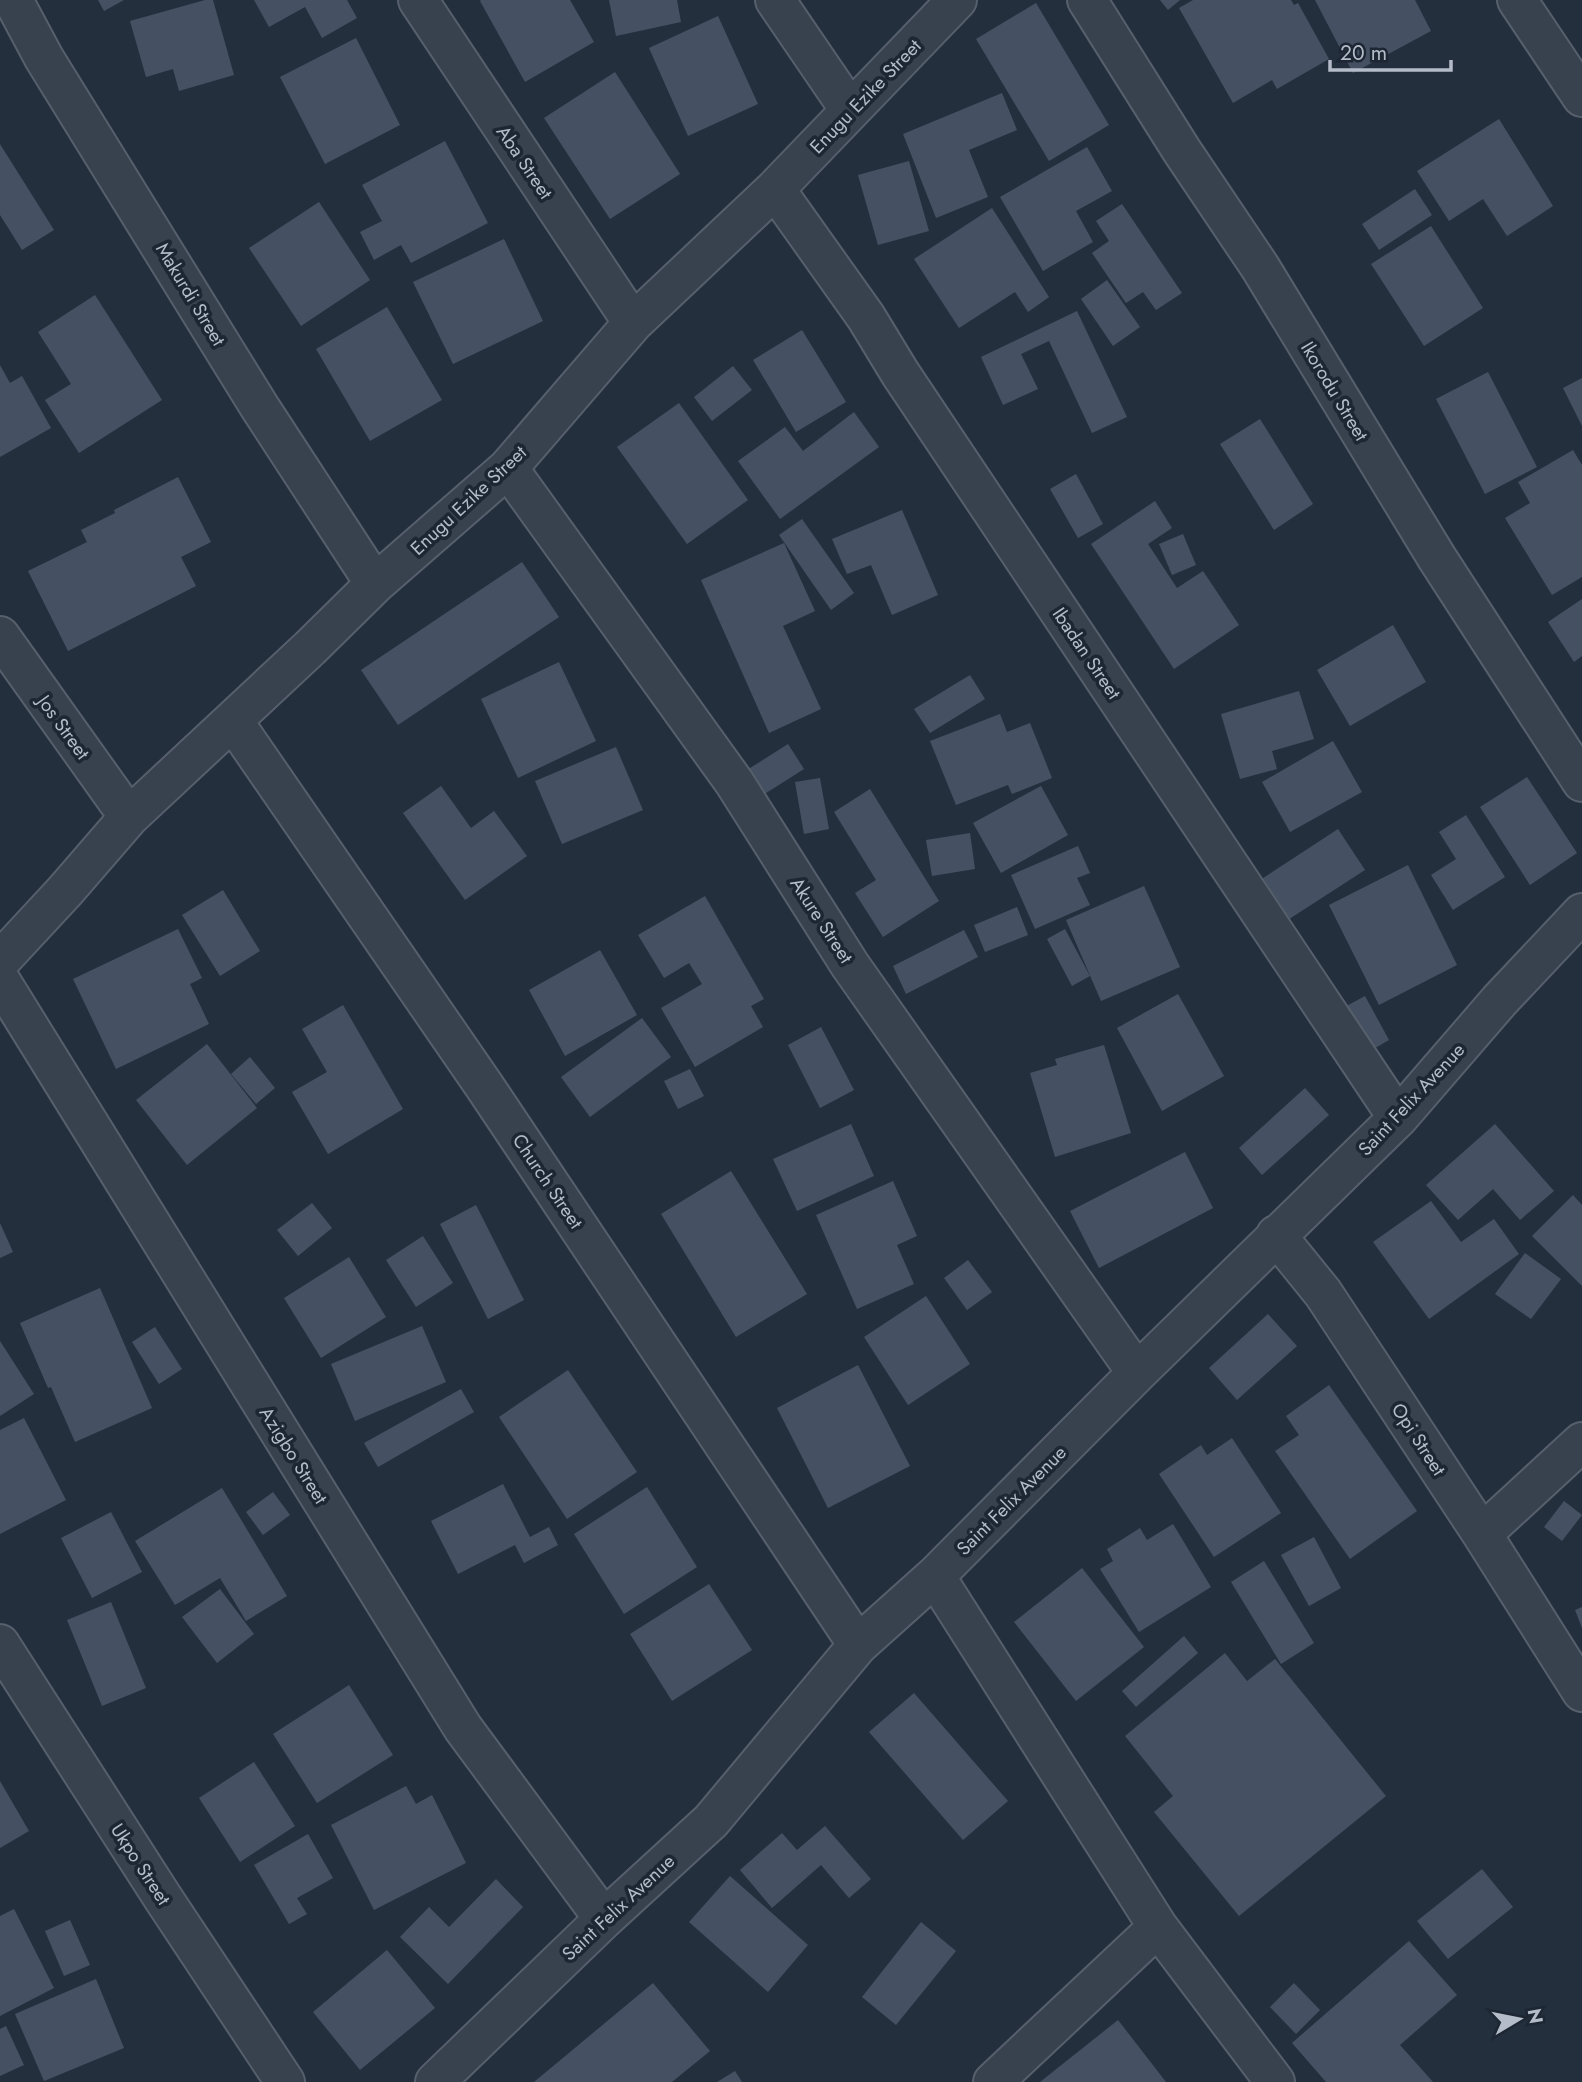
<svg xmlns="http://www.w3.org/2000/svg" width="1582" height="2082" viewBox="0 0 1582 2082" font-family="Jost,sans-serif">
<rect width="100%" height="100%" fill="#242f3e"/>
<path fill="#455162" d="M98 0H124L104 11Z
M205 0H213L234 75 179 91 173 69 146 77 130 21Z
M254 0H347L357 18 322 38 305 7 269 27Z
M481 0H570L594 42 525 82 480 1Z
M609 0H677L681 22 616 36Z
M1160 0H1180L1168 10Z
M1193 0H1291L1294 5 1298 3 1329 59 1277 89 1272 80 1233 103 1179 8Z
M1315 0H1415L1431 31 1353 73Z
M1036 3 1109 125 1049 161 976 39Z
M718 16 758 104 688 136 649 48Z
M356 38 400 125 325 164 280 77Z
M615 72 680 174 610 219 544 118Z
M1002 93 1017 130 969 150 988 197 936 218 903 134Z
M1499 119 1553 206 1507 236 1483 199 1449 221 1417 171Z
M445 141 488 223 411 263 401 245 374 260 360 232 382 221 362 185Z
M0 144 54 230 22 250 0 215Z
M1087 147 1112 191 1076 211 1093 242 1043 271 1000 197Z
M909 161 929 231 878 245 858 175Z
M1415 189 1432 215 1379 250 1362 224Z
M319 202 370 280 301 326 249 248Z
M1122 204 1182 293 1156 310 1143 292 1126 303 1092 253 1109 241 1096 221Z
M992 208 1049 297 1028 312 1015 292 959 328 914 259Z
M1431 226 1483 308 1424 346 1371 264Z
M504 239 543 321 453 364 413 282Z
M1107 280 1140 327 1113 346 1081 299Z
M95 295 162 400 79 453 45 400 71 384 38 332Z
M387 307 442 400 370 441 316 349Z
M1077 311 1127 417 1092 433 1049 341 1021 354 1038 389 1003 405 981 357Z
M802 330 846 402 796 432 753 360Z
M0 365 10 383 22 376 51 428 0 457Z
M733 366 752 390 712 421 694 397Z
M1488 372 1537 467 1485 494 1436 399Z
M1582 378V426L1563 388Z
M679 403 748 500 687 544 617 447Z
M854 412 879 447 780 519 738 461 785 427 803 451Z
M1260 419 1313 504 1274 530 1220 444Z
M1573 450 1582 465V577L1552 595 1505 518 1530 503 1518 482Z
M1076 474 1103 524 1078 538 1050 489Z
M178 477 211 542 181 557 196 586 68 651 28 571 87 542 81 530 115 513 114 510Z
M1155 501 1172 528 1148 544 1177 588 1203 571 1239 625 1174 669 1091 544Z
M902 510 938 595 892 615 871 565 847 574 832 539Z
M802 519 854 593 831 610 779 535Z
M1183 534 1196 565 1172 575 1159 544Z
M784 543 815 611 783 626 821 709 769 733 701 580Z
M522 562 559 617 398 725 361 670Z
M1582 599V656L1574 662 1548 622Z
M1393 625 1426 682 1350 726 1317 670Z
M559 662 596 741 518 778 481 699Z
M970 675 985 699 930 733 914 709Z
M1299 691 1314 739 1272 751 1277 769 1240 779 1221 714Z
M1000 714 1007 732 1030 723 1052 778 1012 794 1008 785 956 805 930 741Z
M1333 741 1362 792 1290 832 1262 782Z
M788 744 804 769 763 795 747 770Z
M616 747 643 810 562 844 535 781Z
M1527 777 1577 853 1530 885 1480 807Z
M820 778 829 829 804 834 795 782Z
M441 786 471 828 494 811 527 856 465 900 403 813Z
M1041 786 1068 835 1001 873 973 823Z
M870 789 939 901 883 937 855 893 876 880 834 812Z
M1466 815 1505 877 1453 910 1431 875 1456 859 1439 832Z
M1338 829 1365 870 1280 925 1254 884Z
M970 833 975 869 932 876 926 840Z
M1078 846 1090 873 1077 878 1090 905 1035 929 1011 875Z
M1408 865 1457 965 1379 1005 1329 905Z
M1144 886 1180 967 1101 1001 1066 920Z
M223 890 260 951 220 976 182 915Z
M705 896 764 999 751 1006 763 1027 695 1067 661 1008 702 984 689 963 664 978 638 935Z
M1017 907 1028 935 985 952 974 925Z
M178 929 202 978 190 984 209 1024 116 1069 73 979Z
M1065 929 1090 976 1072 986 1047 939Z
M964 930 978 957 906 994 893 966Z
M600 950 637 1015 565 1056 529 990Z
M1178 994 1224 1076 1162 1111 1117 1028Z
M1365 996 1389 1040 1363 1055 1339 1010Z
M343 1005 403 1109 328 1154 292 1092 327 1072 302 1029Z
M642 1018 671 1057 590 1117 561 1077Z
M821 1027 854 1090 820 1108 788 1045Z
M207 1044 257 1108 187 1165 136 1100Z
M1104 1045 1131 1133 1055 1157 1030 1073 1057 1065 1055 1059Z
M250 1057 275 1088 256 1104 231 1074Z
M690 1069 704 1096 678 1109 664 1081Z
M1305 1088 1329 1115 1262 1175 1239 1148Z
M851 1124 874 1176 797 1211 773 1159Z
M1495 1124 1554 1191 1520 1220 1493 1189 1458 1220 1426 1185Z
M1185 1152 1213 1208 1099 1268 1070 1211Z
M731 1171 807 1294 736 1337 661 1214Z
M893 1181 917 1236 897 1245 914 1284 857 1309 816 1215Z
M1573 1195 1582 1205V1286L1532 1236Z
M1431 1201 1461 1242 1494 1219 1519 1254 1429 1319 1373 1242Z
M312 1203 332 1228 298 1256 277 1230Z
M476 1205 524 1300 488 1319 440 1224Z
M0 1223 13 1252 0 1258Z
M423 1236 453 1283 416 1307 386 1260Z
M1525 1253 1561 1279 1531 1319 1495 1294Z
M349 1257 386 1317 321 1358 284 1298Z
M968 1260 992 1292 967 1310 944 1278Z
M100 1288 152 1408 75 1442 51 1387 48 1388 20 1323Z
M926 1296 970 1364 908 1405 864 1337Z
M1268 1314 1297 1346 1237 1400 1209 1368Z
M422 1326 446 1382 355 1421 331 1364Z
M155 1327 182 1369 159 1384 132 1342Z
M0 1341 34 1394 0 1416Z
M858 1365 910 1466 828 1508 777 1408Z
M568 1370 637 1472 567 1519 499 1417Z
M1329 1385 1417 1511 1350 1559 1275 1451 1299 1435 1286 1416Z
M461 1389 474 1412 378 1467 364 1443Z
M24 1418 66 1500 0 1534V1430Z
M1232 1438 1281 1513 1214 1557 1159 1474 1201 1445 1207 1455Z
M503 1484 530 1537 549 1527 558 1545 524 1563 515 1545 458 1574 431 1521Z
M647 1487 697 1567 624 1614 574 1534Z
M222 1488 287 1596 246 1621 220 1578 175 1605 135 1541Z
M273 1492 290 1515 263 1535 246 1512Z
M1564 1501 1582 1515 1562 1541 1544 1527Z
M111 1512 142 1572 92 1598 61 1538Z
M1173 1524 1211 1587 1139 1632 1100 1569 1113 1561 1107 1549 1140 1528 1147 1540Z
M1314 1537 1341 1588 1309 1606 1281 1555Z
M1264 1561 1314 1643 1281 1664 1231 1582Z
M1082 1568 1144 1647 1076 1701 1014 1622Z
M709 1584 752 1650 672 1701 630 1634Z
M220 1589 254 1634 217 1663 182 1617Z
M111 1602 146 1688 102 1706 67 1620Z
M1582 1607V1628L1575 1610Z
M1184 1636 1198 1653 1136 1707 1122 1691Z
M1225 1653 1247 1681 1275 1659 1386 1796 1239 1916 1154 1812 1173 1796 1125 1736Z
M349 1685 393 1755 317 1803 273 1734Z
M914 1693 1008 1801 963 1840 869 1732Z
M254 1762 295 1826 240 1862 199 1798Z
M0 1781 29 1831 0 1848Z
M406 1786 416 1804 432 1795 466 1863 374 1910 331 1825Z
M825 1826 871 1879 849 1898 821 1865 772 1908 740 1870 782 1833 797 1850Z
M308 1834 333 1878 297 1898 307 1914 289 1924 254 1865Z
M1482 1869 1513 1907 1448 1959 1417 1921Z
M730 1876 808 1945 768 1992 689 1922Z
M496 1879 523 1907 448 1984 400 1937 429 1907 449 1927Z
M14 1909 54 1988 0 2016V1916Z
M70 1920 90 1965 64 1976 45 1931Z
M921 1922 956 1951 896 2025 862 1997Z
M1409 1941 1457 1995 1400 2045 1433 2082H1326L1292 2043Z
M387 1950 435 2008 360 2070 313 2012Z
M96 1979 124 2048 44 2081 15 2014Z
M653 1983 710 2051 672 2082H534Z
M1294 1983 1320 2010 1296 2034 1270 2007Z
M1118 2020 1166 2082H1040Z
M6 2026 24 2065 0 2076V2029Z
M735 2071 742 2082H717Z"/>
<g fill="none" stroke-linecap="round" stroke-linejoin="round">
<g stroke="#565f6c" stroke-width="42">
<path id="street" d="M13 0 44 58 259 406 375 584
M418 0 633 323
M775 0 850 110
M1087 0 1182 151 1260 267 1437 558 1582 782
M1517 0 1582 97
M775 189 866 317 900 373 1398 1118
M508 468 734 782 850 965 1137 1373
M0 636 129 817
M233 721 485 1087 858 1645
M0 961 65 891 129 817 310 648 375 584 508 468 633 323 775 189 957 0
M0 980 463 1728 604 1919
M1276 1235 1323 1293 1482 1534 1582 1442
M1482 1534 1582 1692
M935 1576 1158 1927 1275 2082
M0 1644 163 1898 285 2082
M435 2082 604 1919 711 1821 858 1645 935 1576 1137 1373 1398 1118 1500 1000 1582 913
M993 2082 1158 1927"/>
</g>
<use href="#street" stroke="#38414e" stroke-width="38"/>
</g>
<g text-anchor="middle" stroke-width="7" stroke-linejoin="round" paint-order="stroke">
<g font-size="19" fill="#b4bcc9" stroke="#1d2633">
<text transform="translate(865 96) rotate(-46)" y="7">Enugu Ezike Street</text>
<text transform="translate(525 162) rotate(56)" y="7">Aba Street</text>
<text transform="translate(191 294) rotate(59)" y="7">Makurdi Street</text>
<text transform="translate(1335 391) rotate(59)" y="7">Ikorodu Street</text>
<text transform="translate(468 500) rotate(-43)" y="7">Enugu Ezike Street</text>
<text transform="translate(1087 653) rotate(56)" y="7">Ibadan Street</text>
<text transform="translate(64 727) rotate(54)" y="7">Jos Street</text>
<text transform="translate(822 920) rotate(57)" y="7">Akure Street</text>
<text transform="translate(1411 1099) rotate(-47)" y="7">Saint Felix Avenue</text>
<text transform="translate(548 1181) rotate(56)" y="7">Church Street</text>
<text transform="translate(1419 1439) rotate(57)" y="7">Opi Street</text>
<text transform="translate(294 1455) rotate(58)" y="7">Azigbo Street</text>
<text transform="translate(1011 1500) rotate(-45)" y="7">Saint Felix Avenue</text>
<text transform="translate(141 1864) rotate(57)" y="7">Ukpo Street</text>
<text transform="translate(618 1907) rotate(-43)" y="7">Saint Felix Avenue</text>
</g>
</g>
<g transform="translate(1519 2019) rotate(80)" stroke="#1d2633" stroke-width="5" paint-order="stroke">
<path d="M0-5L12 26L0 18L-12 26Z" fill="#b4bcc9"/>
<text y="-10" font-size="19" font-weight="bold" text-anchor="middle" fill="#b4bcc9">N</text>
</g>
<path d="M1330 60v10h121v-10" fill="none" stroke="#b4bcc9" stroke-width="3.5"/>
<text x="1340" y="60" font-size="21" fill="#b4bcc9" stroke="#1d2633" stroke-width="5" paint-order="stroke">20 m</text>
</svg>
